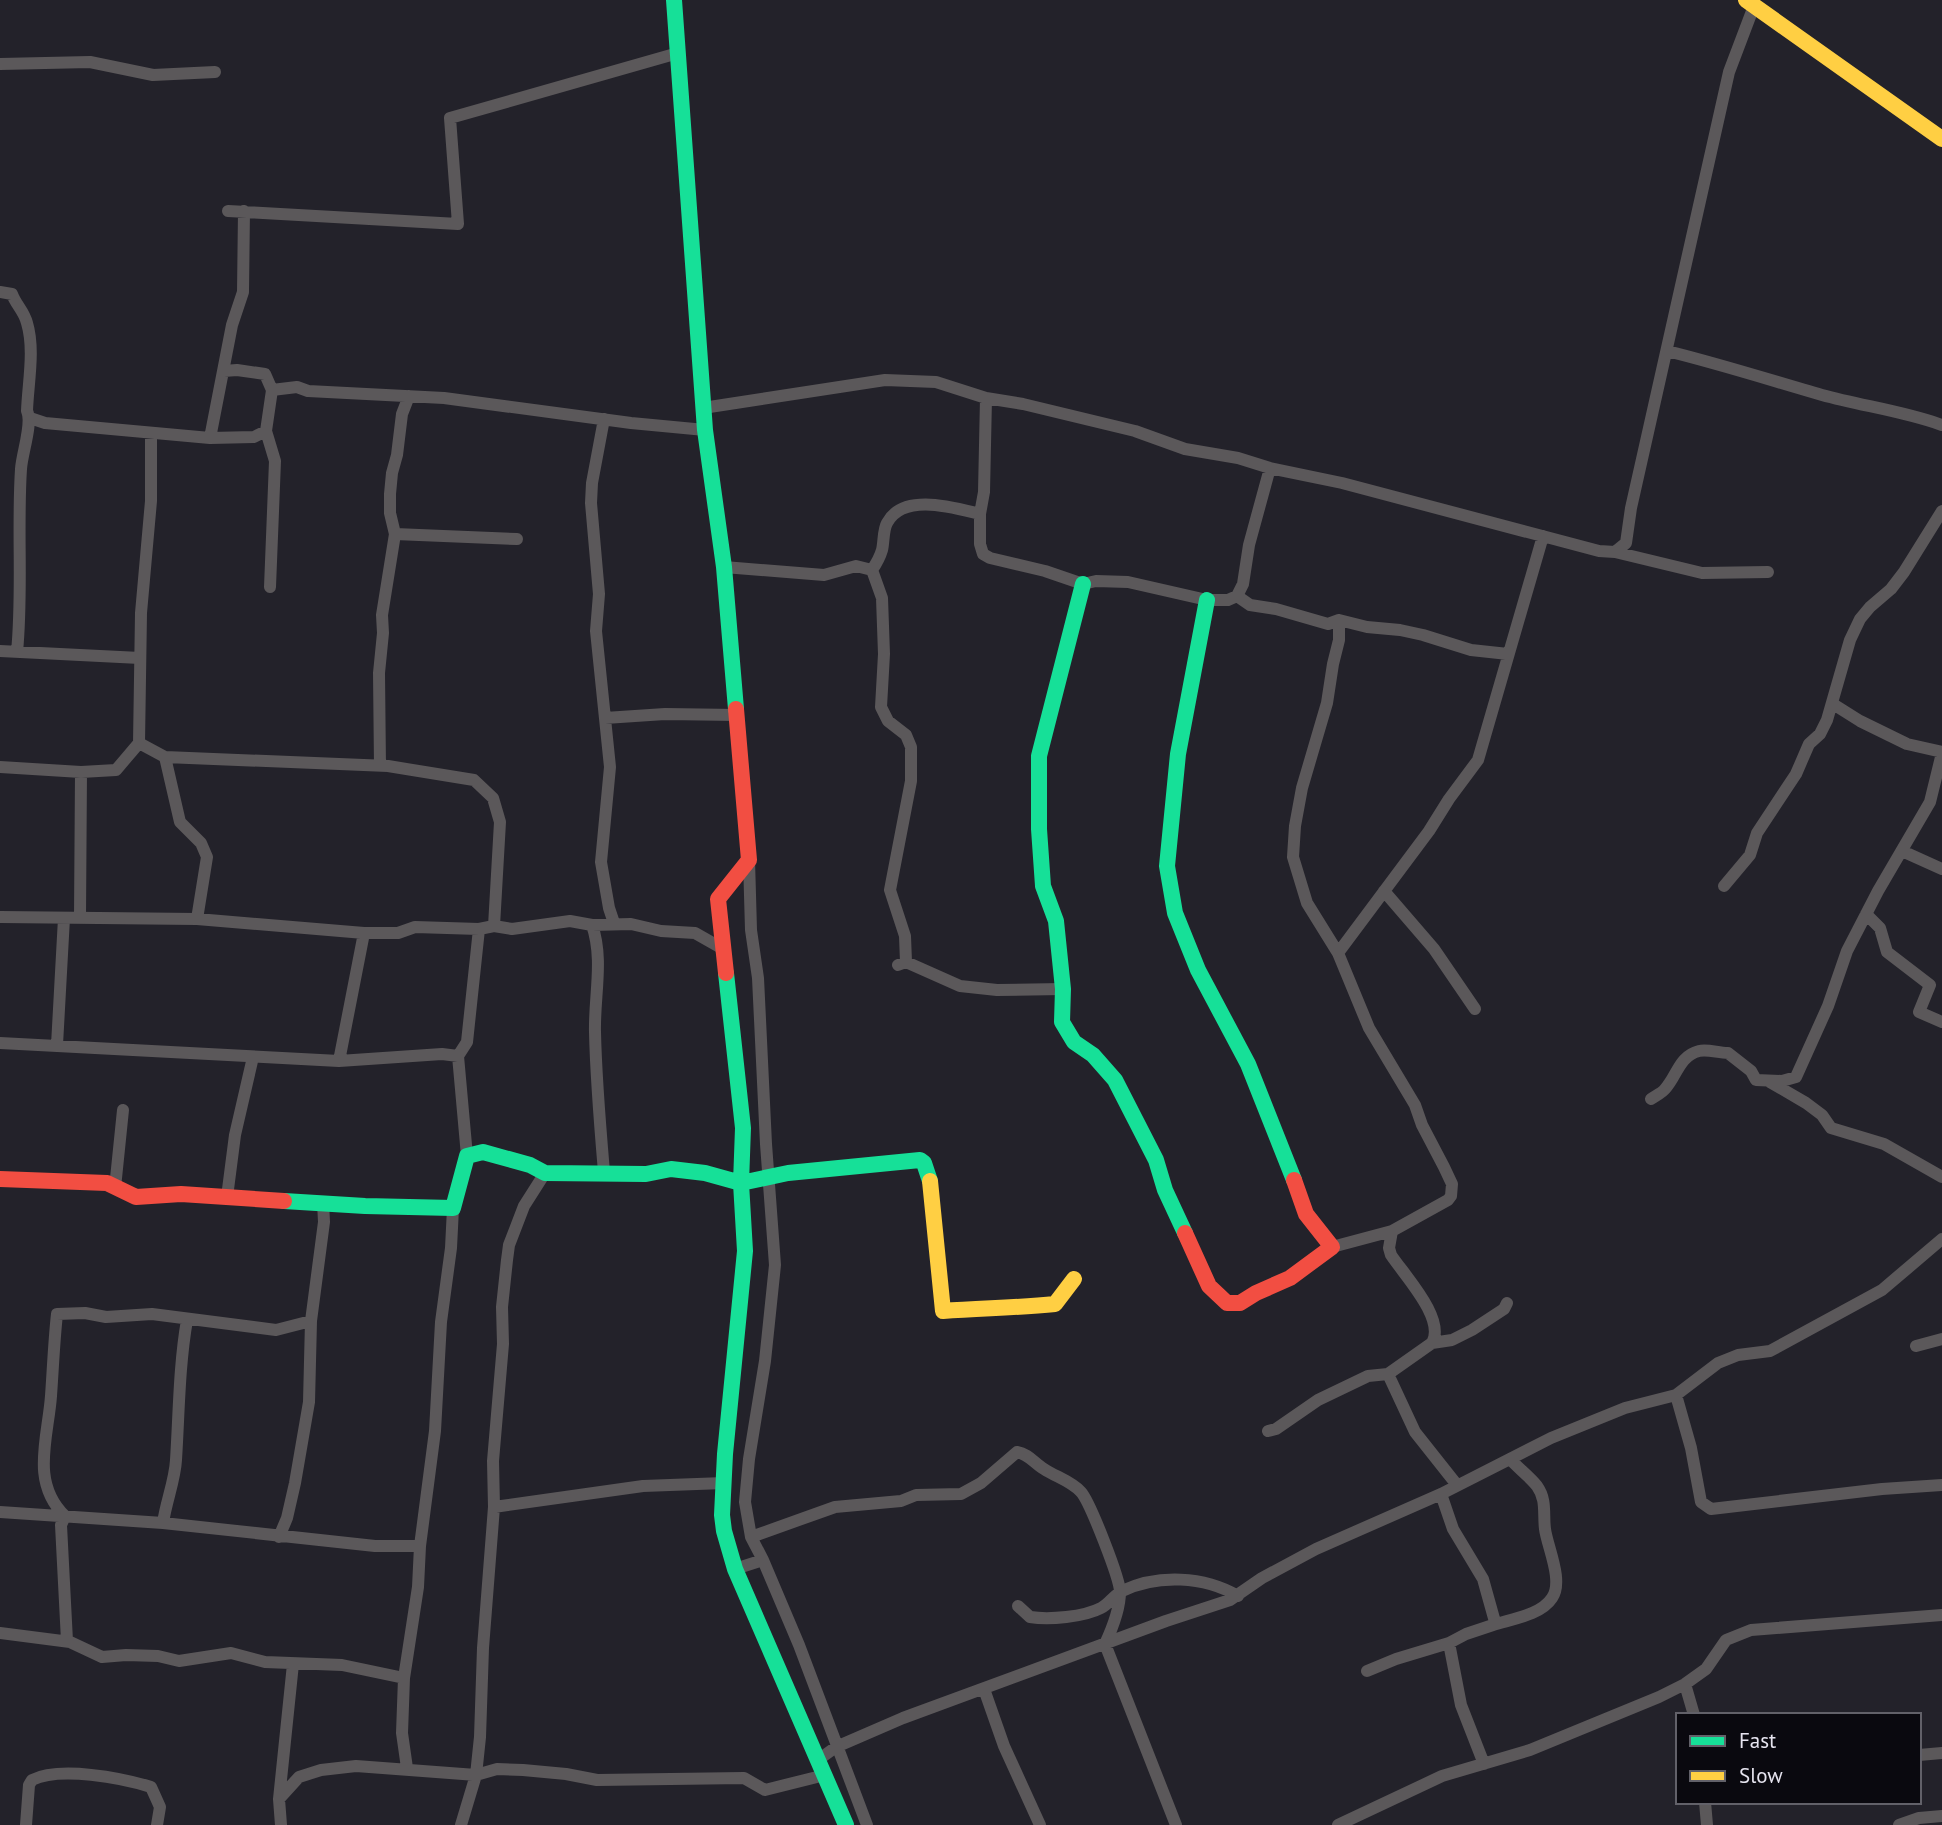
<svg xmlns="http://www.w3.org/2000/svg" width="1942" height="1825" viewBox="0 0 1942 1825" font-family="'PT Sans',sans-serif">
<rect width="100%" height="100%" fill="#23222a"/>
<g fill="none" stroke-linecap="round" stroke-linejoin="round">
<path stroke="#5b585a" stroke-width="12" d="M0 64 90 62 153 75 215 72
M228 211 458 224 450 118 678 53
M0 292 12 294C16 305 24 311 27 323 35 350 28 383 27 411 33 423 22 453 21 469 17 530 23 591 17 652
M1667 351C1720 364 1770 380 1822 395 1862 406 1903 411 1942 425
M224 371 237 370 265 374 272 390
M986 398 984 492 980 514V544L983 554 990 558 1045 571 1083 584 1096 581 1128 582 1207 600H1228L1237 596 1243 584 1249 545 1270 468
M703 408 885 380 936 382 986 398 1023 404 1135 431 1185 449 1238 458 1270 468 1342 483 1599 551 1615 552 1702 573 1768 572
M30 418 45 423 210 438 254 437 266 431
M604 419 592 483 591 503 599 594 596 631 610 767 601 862 609 908 614 923
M210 438 232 325 243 292 244 211
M395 534 517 539
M1615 552 1626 543 1631 508 1729 72 1754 6
M724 567 824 575 856 566 872 570 882 598 884 654 881 707 888 721 906 735 911 747V781L890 890 905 936 906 962
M872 570C876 564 880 557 882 550 884 542 883 530 887 523 903 492 955 508 980 514
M270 587 275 461 266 431 272 390 297 387 308 391 444 398 631 423 705 430
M1237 596 1250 605 1276 609 1328 624 1339 620 1367 627 1400 630 1423 635 1471 650 1508 654
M0 651 140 658
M1833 704 1860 721 1907 744 1942 752
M605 718 665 714 737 715
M139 743 165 757 388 766 474 780 493 798 500 822 494 926
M165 757 180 822 201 843 207 857 197 919
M380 766 379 673 383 633 382 615 395 534 390 513V494L392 473 397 455 402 414 409 396
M0 767 81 772 116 770 139 743 141 613 151 501V434
M1902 851 1942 869
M749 860 751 930 758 978 766 1144 775 1265 765 1361 749 1459 745 1502 751 1537
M1724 886 1750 855 1757 833 1796 774 1809 744 1820 734 1827 720 1850 640 1860 619 1870 607 1891 589 1904 572 1942 511
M1384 891 1434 949 1475 1009
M1866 914 1880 928 1887 952 1930 985 1919 1012 1942 1022
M80 916 81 772
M0 917 197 919 364 933H398L415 927 479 929 494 926 512 929 570 921 592 925 631 924 661 931 695 933 725 950
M592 925C604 959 594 997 595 1032 596 1079 600 1125 604 1172
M1338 953 1429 831 1449 799 1478 760 1543 536
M898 965 906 962 960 986 997 990 1063 989
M0 1043 339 1061 442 1054 458 1056 467 1042 479 929
M57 1045 64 918
M458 1056 467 1156
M339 1061 364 933
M1770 1082 1806 1103 1822 1115 1831 1128 1884 1144 1942 1177
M1651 1099C1655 1096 1662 1093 1665 1089 1677 1076 1679 1056 1699 1051 1708 1049 1718 1053 1728 1053L1751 1071 1756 1080 1782 1081 1796 1077 1828 1006 1847 951 1878 891 1930 802 1942 753
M115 1188 123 1110
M227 1197 235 1135 253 1057
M1392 1231 1389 1248 1391 1255C1405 1276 1446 1319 1432 1343
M1332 1247 1392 1231 1448 1200 1451 1196 1452 1184 1444 1167 1422 1125 1415 1105 1369 1028 1338 953 1307 903 1293 857 1295 826 1302 788 1327 703 1333 664 1339 640V620
M1916 1346 1942 1339
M1388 1374 1415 1432 1457 1485
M1676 1395 1691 1448 1701 1502 1711 1509 1882 1489 1942 1485
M1268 1431 1276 1429 1318 1400 1368 1376 1388 1374 1432 1343 1452 1340 1472 1330 1504 1309 1507 1303
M494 1507 643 1486 724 1483
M0 1512 163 1523 375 1546H420
M163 1523C166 1502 175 1480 176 1460 179 1413 179 1366 187 1320
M279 1537 287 1518 295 1483 309 1402 311 1321 324 1222 323 1202
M763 1560 751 1537 835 1507 901 1501 916 1495 961 1494 981 1483 1017 1452C1029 1454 1035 1464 1044 1469 1056 1477 1071 1481 1081 1492 1090 1502 1120 1579 1120 1592 1120 1609 1112 1629 1105 1644L1176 1825
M735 1569 763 1560 799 1645 867 1825
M1018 1606 1030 1617C1049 1620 1084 1617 1101 1608 1109 1604 1114 1595 1122 1591 1158 1574 1204 1576 1238 1596
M1493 1625C1512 1619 1541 1615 1552 1598 1564 1581 1547 1546 1545 1529 1543 1514 1547 1500 1537 1486 1530 1477 1518 1468 1510 1459
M0 1633 70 1642 102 1657 126 1655 158 1656 179 1661 231 1653 265 1662 342 1665 404 1678
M67 1641 61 1525 65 1516C30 1482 48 1438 51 1396 53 1368 54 1341 57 1314L85 1313 106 1317 152 1314 276 1330 311 1321
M1449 1643 1461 1705 1484 1764
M1367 1671 1396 1659 1449 1643 1466 1634 1493 1625 1495 1622 1483 1579 1453 1529 1441 1494
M1685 1684 1694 1715
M984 1689 1004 1746 1040 1825
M1919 1755 1942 1753
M818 1760 836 1747 903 1718 1166 1621 1230 1600 1262 1578 1316 1549 1441 1494 1551 1438 1625 1408 1676 1395 1718 1363 1738 1355 1770 1351 1882 1290 1942 1239
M407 1768 402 1733 404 1678 418 1587 420 1546 435 1431 441 1322 451 1248 453 1208
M279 1799 299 1777 321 1770 356 1766 476 1775 497 1769 523 1770 566 1774 597 1780 744 1778 765 1790 825 1775
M1705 1802 1707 1825
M26 1825 29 1785 32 1780C60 1766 122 1778 151 1787L160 1807 157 1825
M281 1825 279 1799 293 1664
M461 1825 476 1775 480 1737 483 1648 494 1507 493 1461 503 1344 502 1307 507 1260 509 1245 524 1206 545 1173
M1338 1825 1442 1776 1530 1750 1659 1697 1685 1684 1706 1669 1726 1640 1751 1630 1942 1615
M1899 1825 1919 1818 1942 1816"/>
<path stroke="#16e098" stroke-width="16" d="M674 0 705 430 724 567 736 709
M1083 584 1039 756V829L1043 886 1056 921 1063 989 1062 1022 1074 1042 1093 1055 1115 1080 1156 1160 1165 1190 1185 1233
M1207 600 1178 754 1167 866 1175 913 1198 970 1248 1064 1294 1180
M726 973 743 1128 741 1183 745 1251 725 1454 722 1515 724 1531 735 1569 846 1825
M284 1201 365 1206 453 1208 467 1156 483 1152 530 1165 545 1173 646 1174 671 1169 705 1173 741 1183 788 1173 920 1160 924 1163 930 1181"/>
<path stroke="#ffcf43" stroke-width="16" d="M1746 0 1942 139
M930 1181 943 1311C981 1308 1017 1308 1055 1304L1074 1279"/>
<path stroke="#f24e42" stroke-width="16" d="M726 973 718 899 749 860 736 709
M0 1179 107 1183 136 1197 181 1194 284 1201
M1185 1233 1209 1286 1227 1303H1240L1256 1293 1290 1278 1332 1247 1306 1214 1294 1180"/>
</g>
<rect x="1676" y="1713" width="245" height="91" fill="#0a090f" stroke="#626169" stroke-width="2"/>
<rect x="1690" y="1736" width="35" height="10" fill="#16e098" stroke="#626169" stroke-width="2"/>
<text x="1739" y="1748" font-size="21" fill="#e6e4ef">Fast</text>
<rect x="1690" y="1771" width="35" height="10" fill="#ffcf43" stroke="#626169" stroke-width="2"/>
<text x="1739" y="1783" font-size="21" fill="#e6e4ef">Slow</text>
</svg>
